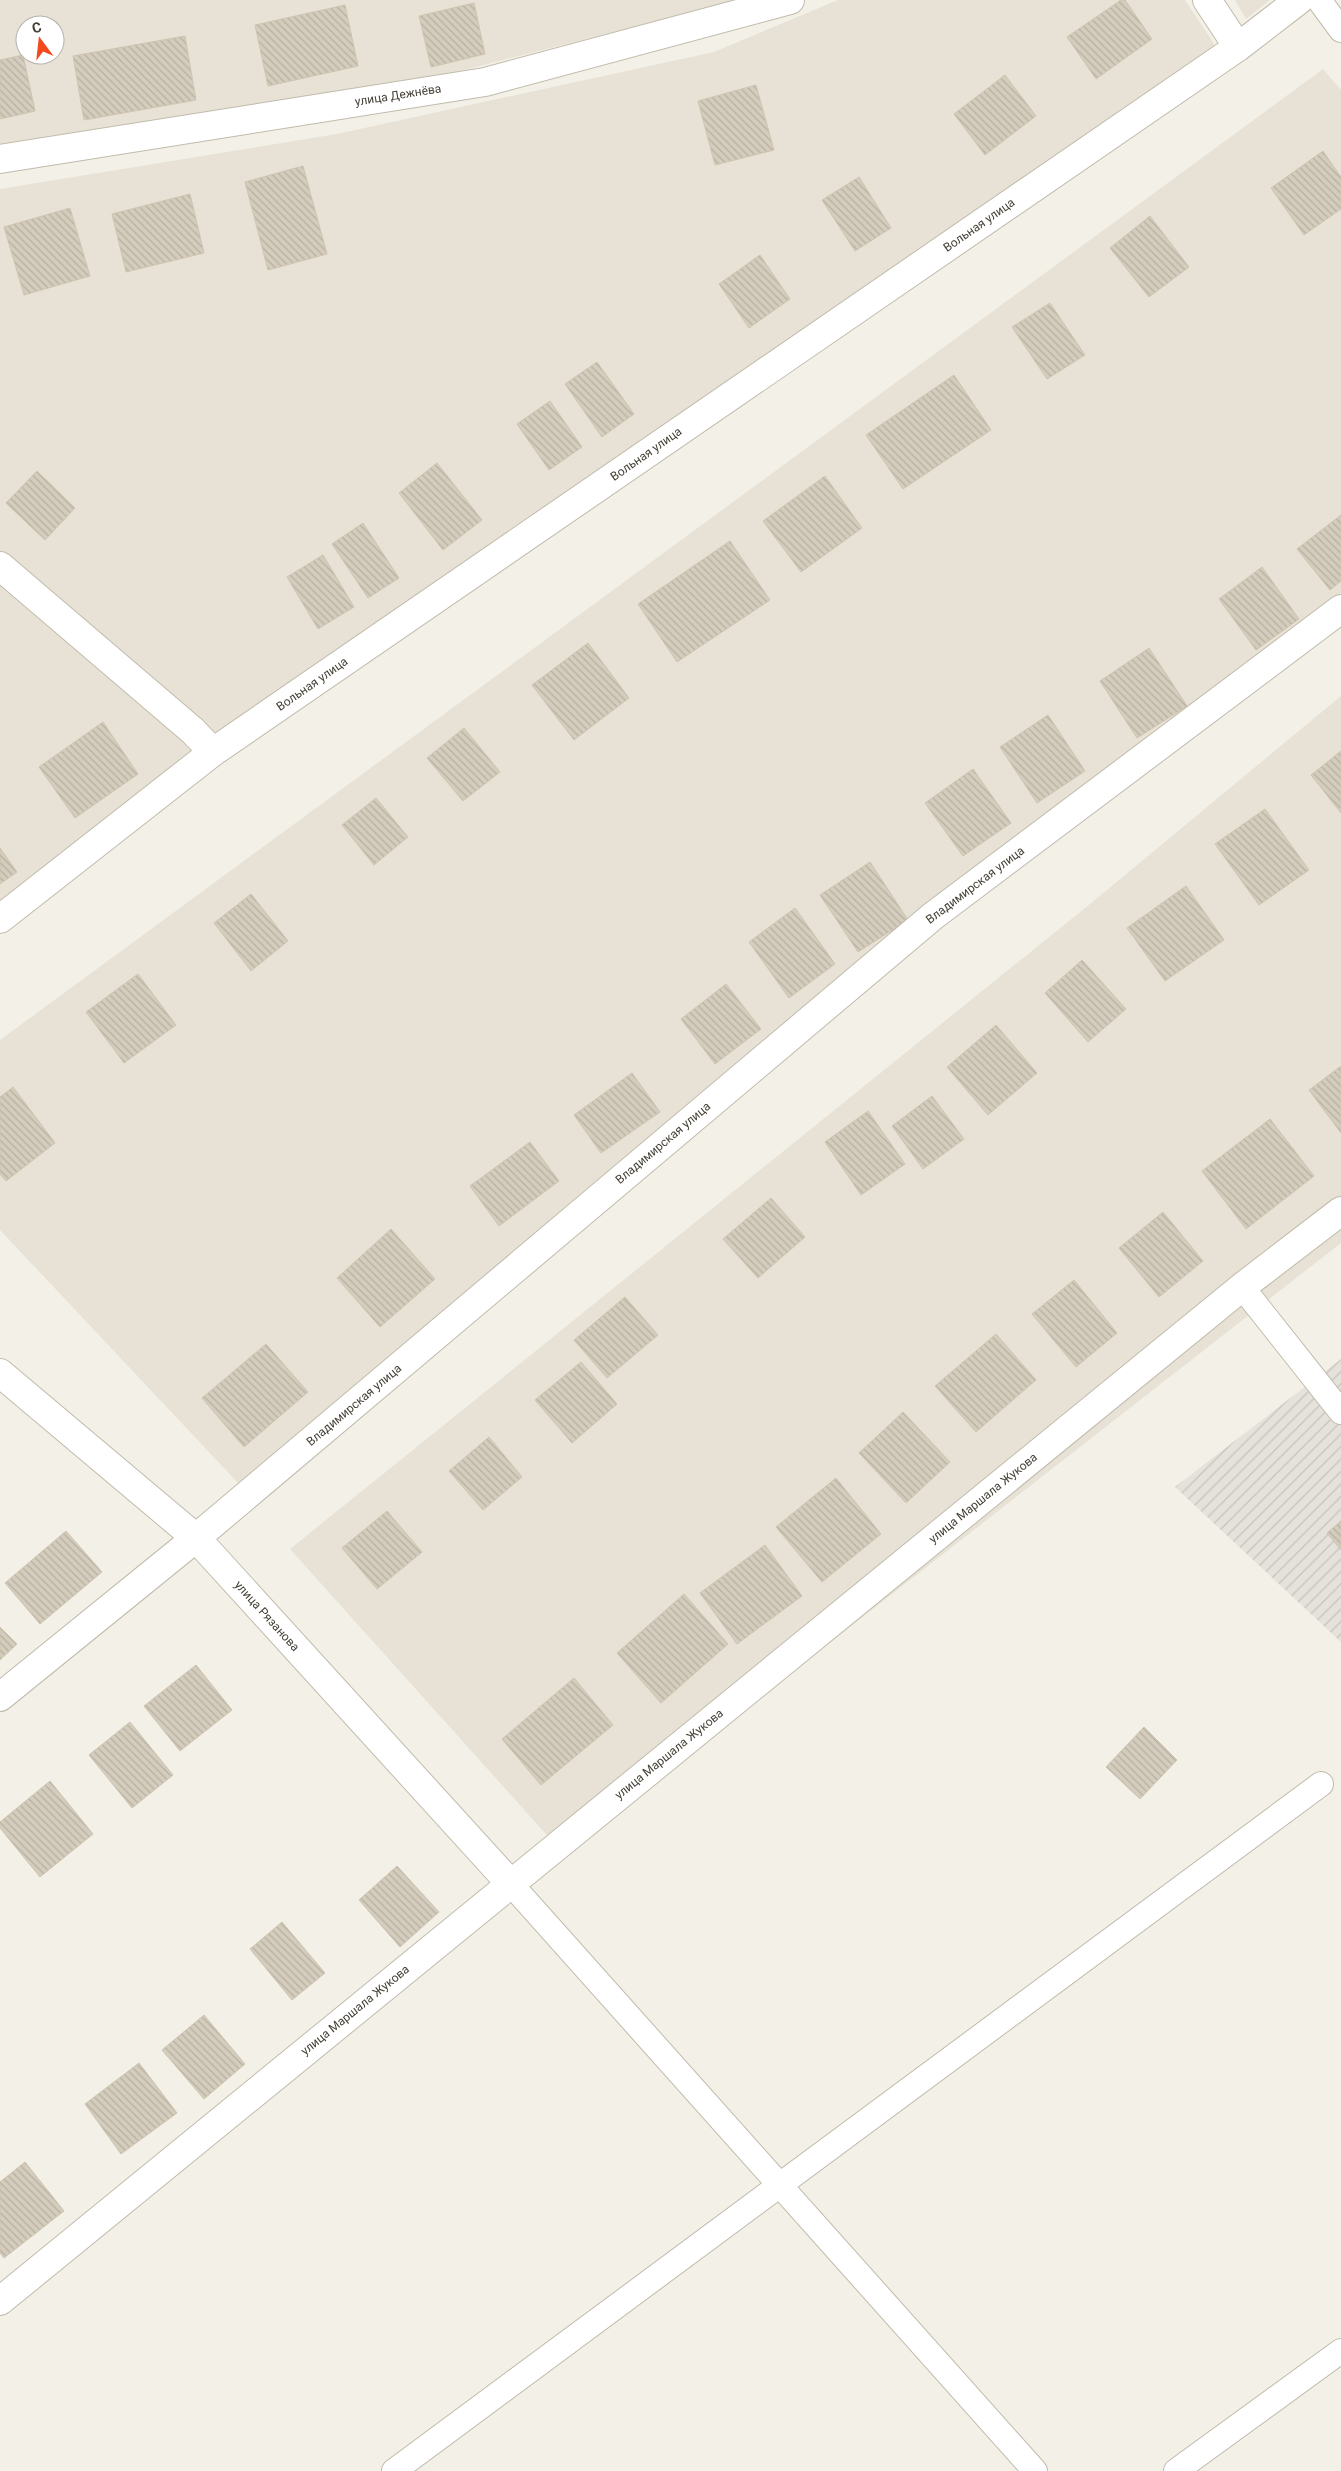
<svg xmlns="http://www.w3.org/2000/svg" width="1341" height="2471" viewBox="0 0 1341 2471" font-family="Roboto,sans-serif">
<defs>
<pattern id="industrial-furrows" width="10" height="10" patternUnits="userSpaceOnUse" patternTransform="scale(1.25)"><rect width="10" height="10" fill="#e5e1db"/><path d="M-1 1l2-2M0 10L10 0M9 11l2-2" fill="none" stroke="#c6c2bd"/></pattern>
<pattern id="building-back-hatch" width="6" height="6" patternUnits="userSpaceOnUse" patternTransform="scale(1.25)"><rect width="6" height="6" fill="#d4ccbc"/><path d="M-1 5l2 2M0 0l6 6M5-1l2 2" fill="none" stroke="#b7b0a2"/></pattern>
</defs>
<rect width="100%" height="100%" fill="#f3f0e7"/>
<path fill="#e7e2d5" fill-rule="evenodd" d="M0 0H739L444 75 0 144ZM25 25H55V55H25Z
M838 0H1185L1226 62 244 748 0 924V189L337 134 714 52Z
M1235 0H1270L1246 19Z
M1323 69 1341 90V624L679 1124 240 1485 0 1230V1040Z
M1341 696V1243L562 1852 290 1549 1090 904Z"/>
<path fill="url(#industrial-furrows)" d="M1341 1359V1642L1175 1487Z"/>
<path fill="url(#building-back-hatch)" stroke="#cfc4b0" d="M1121 0H1125L1152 39 1096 79 1067 37Z
M474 3 485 54 431 67 419 16Z
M345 5 358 66 268 86 255 25Z
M185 36 196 100 84 120 73 56Z
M23 55 35 111 0 119V60Z
M1005 75 1036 116 985 155 954 114Z
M756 85 774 150 715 165 698 101Z
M1323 151 1341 177V209L1304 235 1271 188Z
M303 166 327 254 268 270 245 182Z
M859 177 891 228 855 251 822 200Z
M190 194 204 253 126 272 112 214Z
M70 208 90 276 24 295 4 227Z
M1150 216 1189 267 1149 297 1110 248Z
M760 255 790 299 749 328 719 284Z
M1050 303 1085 355 1047 379 1012 327Z
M597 362 634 414 602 437 565 384Z
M954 375 991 430 903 489 866 435Z
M550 401 582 447 549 470 517 424Z
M437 463 482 520 443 550 399 493Z
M37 471 75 508 45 540 6 503Z
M825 476 862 528 801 572 763 521Z
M1341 515V581L1330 590 1297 549Z
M363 523 399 578 368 598 332 544Z
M730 541 770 600 677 662 638 604Z
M323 555 354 607 318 629 287 577Z
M1262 567 1299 619 1256 650 1219 599Z
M588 643 629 698 574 740 532 685Z
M1149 648 1187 706 1137 738 1100 681Z
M1048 715 1085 771 1037 803 1000 747Z
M103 722 138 774 75 818 39 767Z
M464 728 500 772 463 801 427 758Z
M1341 751V813L1311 775Z
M973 769 1011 823 963 856 925 803Z
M376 798 408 837 374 865 342 825Z
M1265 809 1309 870 1259 905 1215 844Z
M0 848 17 872 0 884Z
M870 862 908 920 858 952 820 895Z
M1186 886 1224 940 1165 981 1127 928Z
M251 894 288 941 251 971 214 923Z
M795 908 835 964 789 998 749 942Z
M1082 960 1126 1009 1088 1042 1045 993Z
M138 974 176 1025 124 1063 86 1012Z
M726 984 761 1029 715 1064 681 1019Z
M996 1025 1037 1073 988 1115 947 1067Z
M1341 1066V1133L1309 1090Z
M632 1073 660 1112 601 1153 574 1115Z
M13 1087 55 1143 6 1181 0 1174V1097Z
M932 1096 964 1139 923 1169 892 1126Z
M868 1111 905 1164 861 1195 825 1142Z
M1270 1119 1314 1176 1246 1229 1202 1171Z
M530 1142 559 1181 499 1226 470 1186Z
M771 1198 805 1237 758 1278 723 1239Z
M1163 1212 1203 1261 1159 1297 1119 1248Z
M391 1229 435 1279 380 1327 337 1278Z
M1074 1280 1117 1333 1076 1367 1032 1314Z
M625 1297 658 1335 607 1378 574 1340Z
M996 1334 1036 1380 976 1432 935 1386Z
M266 1344 308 1392 244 1447 202 1398Z
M581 1362 617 1404 572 1443 535 1400Z
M903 1412 950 1462 906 1503 859 1453Z
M489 1437 522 1477 483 1510 449 1471Z
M836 1478 881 1534 822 1582 776 1527Z
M387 1511 422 1552 377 1589 342 1548Z
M1341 1521V1550L1327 1533Z
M66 1531 102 1572 40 1624 5 1583Z
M765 1545 802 1596 737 1644 700 1593Z
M684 1594 728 1644 661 1703 617 1653Z
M0 1627 17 1644 0 1660Z
M196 1665 232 1710 180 1751 144 1706Z
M574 1678 613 1725 541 1785 502 1739Z
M130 1722 173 1775 132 1808 89 1755Z
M1144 1727 1177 1760 1140 1799 1106 1767Z
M50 1781 93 1834 40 1877 0 1828V1822Z
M397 1866 439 1912 400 1947 359 1900Z
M282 1922 325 1973 292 2000 250 1949Z
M204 2015 245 2064 204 2099 162 2050Z
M139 2063 177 2113 121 2154 85 2104Z
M25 2162 64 2211 4 2258 0 2253V2182Z"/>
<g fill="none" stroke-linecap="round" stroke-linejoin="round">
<g stroke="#c1bbac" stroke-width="26">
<path id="service" d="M1319 0 1341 30
M1242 1287 1341 1412
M510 1883 1035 2471
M394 2471 1321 1784
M1176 2471 1341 2351"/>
</g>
<g stroke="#c1bbac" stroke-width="30">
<path id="minor" d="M1207 0 1238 47
M0 159 485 82 790 0
M0 566 193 731 213 752
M0 919 213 752 1238 47 1299 0
M0 1373 196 1538 510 1883
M0 1697 196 1538 933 916 1341 609
M0 2301 1242 1287 1341 1211"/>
</g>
<use href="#service" stroke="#fff" stroke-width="24"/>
<use href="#minor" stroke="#fff" stroke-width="28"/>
</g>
<g text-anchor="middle" stroke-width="4" stroke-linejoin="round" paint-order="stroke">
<g font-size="12" fill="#454036" stroke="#fff">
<text transform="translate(398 95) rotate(-9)" y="4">улица Дежнёва</text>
<text transform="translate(979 225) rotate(-35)" y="4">Вольная улица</text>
<text transform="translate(646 454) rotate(-35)" y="4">Вольная улица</text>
<text transform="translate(312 684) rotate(-35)" y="4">Вольная улица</text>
<text transform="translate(975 885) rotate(-37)" y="4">Владимирская улица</text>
<text transform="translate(663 1143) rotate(-40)" y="4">Владимирская улица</text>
<text transform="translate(354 1405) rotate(-40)" y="4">Владимирская улица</text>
<text transform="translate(983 1498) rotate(-39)" y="4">улица Маршала Жукова</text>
<text transform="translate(267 1616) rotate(48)" y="4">улица Рязанова</text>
<text transform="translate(669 1754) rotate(-39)" y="4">улица Маршала Жукова</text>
<text transform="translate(355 2010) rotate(-39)" y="4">улица Маршала Жукова</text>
</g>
</g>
<g transform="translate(40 40) rotate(345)"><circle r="24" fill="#ffffff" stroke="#b5b3af"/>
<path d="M0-4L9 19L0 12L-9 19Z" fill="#f3491d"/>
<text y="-8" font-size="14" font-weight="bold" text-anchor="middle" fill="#454036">С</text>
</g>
</svg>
